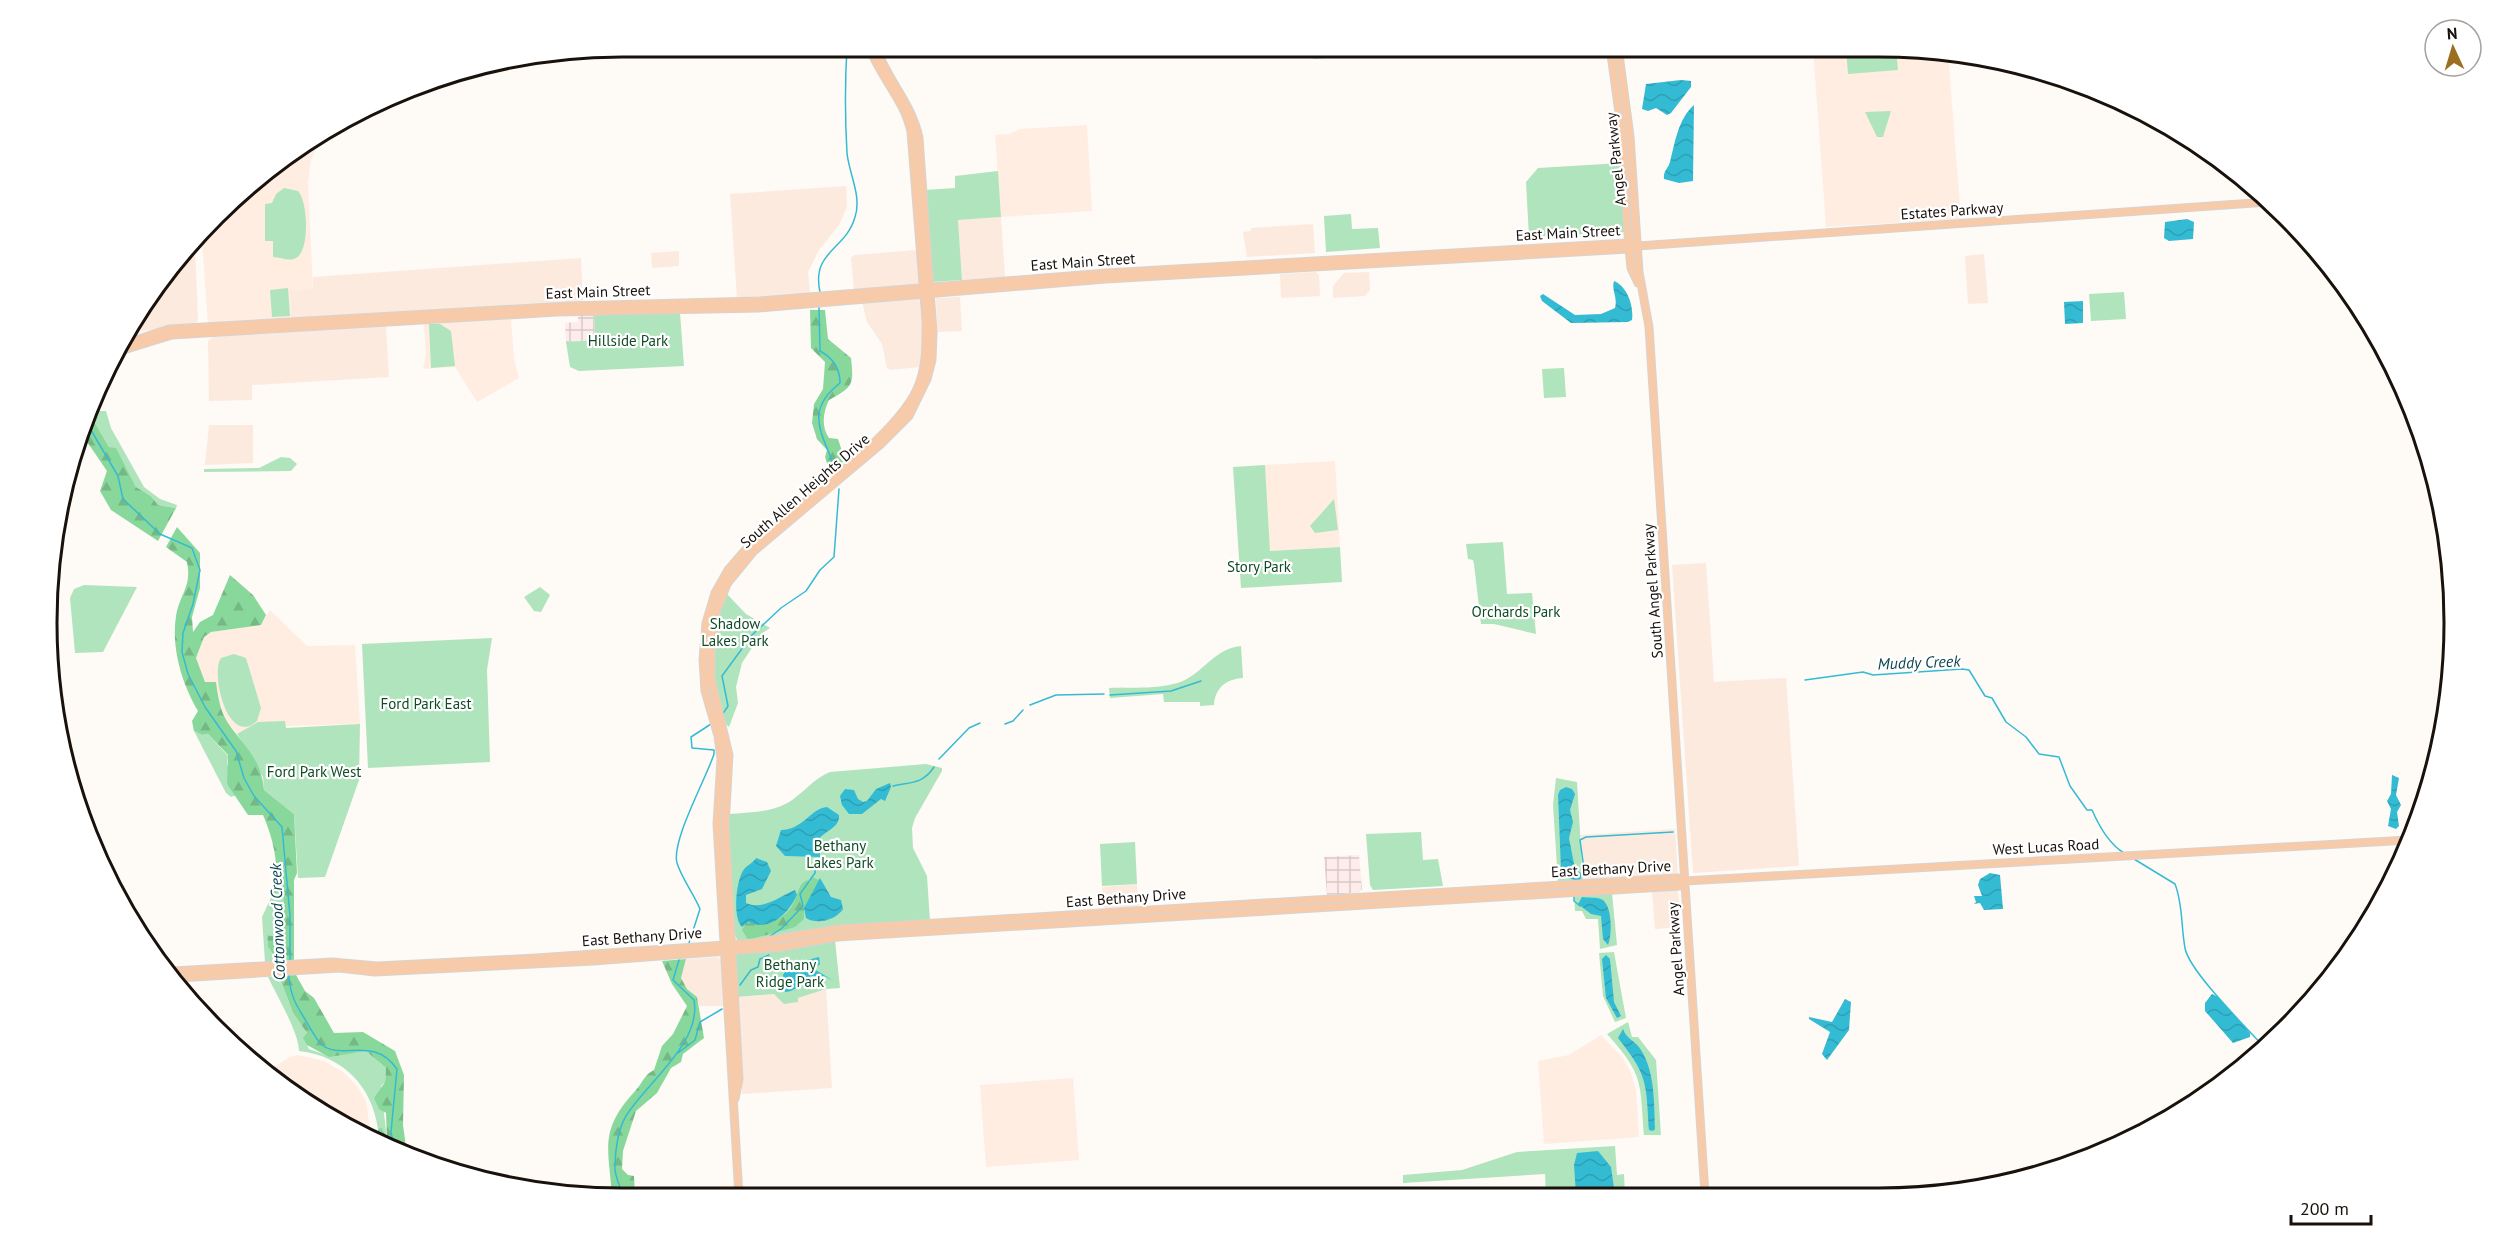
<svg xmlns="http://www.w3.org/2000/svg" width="2501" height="1245" viewBox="0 0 2501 1245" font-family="'PT Sans',sans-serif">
<defs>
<pattern id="industrial-grid" width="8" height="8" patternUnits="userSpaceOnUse" patternTransform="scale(1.5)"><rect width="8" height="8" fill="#fdecea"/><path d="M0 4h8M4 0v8" fill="none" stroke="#d8c9c8"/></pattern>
<pattern id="forest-firs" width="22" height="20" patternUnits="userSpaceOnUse" patternTransform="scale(1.5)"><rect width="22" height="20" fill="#88d89c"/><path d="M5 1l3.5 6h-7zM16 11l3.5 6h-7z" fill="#75b885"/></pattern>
<pattern id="water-waves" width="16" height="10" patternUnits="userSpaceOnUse" patternTransform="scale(1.5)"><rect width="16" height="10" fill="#34bbd4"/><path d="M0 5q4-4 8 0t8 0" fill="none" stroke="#2da0b5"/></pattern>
</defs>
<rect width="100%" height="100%" fill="#fefaf6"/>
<path fill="#fceade" d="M846 186 847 207 839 225 819 250 808 272 810 293 737 299 730 194Z
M1001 217 1005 277 962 280 958 220Z
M1313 224 1315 253 1247 257 1243 232 1251 231V228Z
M195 248 198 320 194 325 142 331 126 336 143 303Z
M918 250 919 284 854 290 851 258 854 255Z
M679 251V266L652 268 651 253Z
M1984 254 1988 303 1968 304 1965 256Z
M581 258 583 302 291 319 290 290 313 289V277Z
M1316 272 1319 275 1320 296 1281 298 1280 274Z
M1369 272 1370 290 1365 296 1333 298V286L1344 273Z
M919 296 924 346 921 367 890 370 887 368 882 344 867 322 862 301Z
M960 297 962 331 937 332 936 298Z
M386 326 389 377 252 385V400L209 401 208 341 213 337Z
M209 425H253V463L205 465Z
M1706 563 1714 682 1786 678 1799 866 1693 873 1672 565Z
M1675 829 1678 876 1583 882 1580 835Z
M1137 884 1139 907 1104 909 1102 887Z
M1678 890 1681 927 1655 929 1652 892Z
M717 957 721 959 724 1006H699L697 997 687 989 681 978 686 959Z
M826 989 832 1088 742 1094 736 997 775 994 784 1003 798 1002V998Z"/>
<path fill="url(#industrial-grid)" d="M594 315 595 340 566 342 565 323 578 322V316Z
M1359 855 1362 889 1359 893 1327 895 1324 857Z"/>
<path fill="#ffede2" d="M1189 47H1304V49L1190 57Z
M1813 48H1916L1948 53 1961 219 1826 227Z
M1087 125 1092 211 1001 217 995 135 1009 134 1020 129Z
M320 140 311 160 308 183 313 289 290 290 291 321 208 325 202 241 272 166Z
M511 319 514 359 519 378 477 402 455 367 423 369 426 354 424 323Z
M1335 461 1340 547 1270 551 1265 465Z
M270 610 307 646 355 645 360 724 253 727 237 734 227 722 220 703 216 682H205L196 658 204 637 211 632 261 625Z
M1601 1035 1623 1058 1631 1073 1636 1090 1639 1137 1544 1144 1538 1061 1569 1055Z
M299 1055 324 1061 343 1072 357 1086 366 1101 372 1141 270 1069 290 1057Z
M1073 1078 1079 1160 986 1167 980 1085Z"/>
<path fill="#b0e4bc" d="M1312 47H1489L1313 59Z
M1846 48H1896L1898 70 1848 74Z
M1891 111 1883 137H1877L1865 112Z
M1621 163 1625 232 1529 237 1526 182 1538 168Z
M998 171 1001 217 958 220 962 280 932 282 925 190 955 188V176Z
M284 188 298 191C308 201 310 251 296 258 288 262 281 257 273 257V241H265V204L272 203 276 194Z
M1351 214 1352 229 1378 228 1380 248 1326 252 1324 216Z
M288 288 290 316 272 317 270 290Z
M2124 292 2126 319 2091 321 2089 294Z
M680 313 684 366 579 371 570 367 566 342 595 340 594 315Z
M429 324H440L451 331 455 366 431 368Z
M1564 368 1566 397 1544 398 1542 369Z
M93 397 98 400 100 411H106L111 428 144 487 160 499 177 505 176 508 158 505 151 496 136 487 116 449 109 447 88 411Z
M281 457 290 458 297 464 291 471 204 472V469L259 468Z
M1265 465 1270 551 1340 547 1342 582 1241 588 1233 467Z
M1334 499 1338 530 1315 533 1310 526Z
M1503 542 1507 594 1532 593 1536 634 1494 624H1481L1474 564 1473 560 1468 559 1466 544Z
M84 585 137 587 103 652 75 653 70 598 74 589Z
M540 587 550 595 541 612 534 611 524 597Z
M725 592 746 614 770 628 761 634 742 663 736 687 738 703 729 727C702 702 714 623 725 592Z
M492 638 487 670 490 762 368 768 362 644Z
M1241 646 1243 678C1226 679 1215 688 1214 705L1200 706V702H1164L1163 694 1110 698 1109 688C1132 687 1164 690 1185 680 1206 669 1215 649 1241 646Z
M234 654 246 658 261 708 257 721C228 748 210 673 221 658Z
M285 721 286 728 360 724 359 780 325 877 298 878 294 814 264 790 263 777 237 734 258 722Z
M194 731 202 735 208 734 228 756 227 763 237 795 231 797 226 793Z
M926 764 942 768V771L915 818 912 828 913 848 927 876 930 921 738 942 734 932 727 835 728 814C751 812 777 813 796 797 808 788 815 778 830 772Z
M1556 778 1577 782 1583 882H1558L1553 805Z
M1421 832 1423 860 1438 859 1443 886 1373 890 1370 885 1366 834Z
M1135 842 1137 884 1102 886 1100 844Z
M273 893 283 894 284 916 278 937 267 935 268 947 278 961 265 962 262 917Z
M1612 893 1617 945 1600 949 1598 919H1586L1582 911H1575L1574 894Z
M835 940 840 988 826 989 798 998V1002L784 1004 774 994 736 997 735 954Z
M1614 952 1626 1018 1615 1022 1603 996 1599 953Z
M279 976 293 1013 307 1033 304 1038 309 1049 329 1056 366 1051 386 1068 385 1082 381 1086 387 1140 382 1129H378C372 1086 343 1056 299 1051 299 1033 277 996 268 977Z
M1628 1022 1632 1037H1638L1656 1060 1661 1135H1644C1640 1082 1644 1075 1607 1034Z
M1615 1146 1617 1175 1624 1174 1625 1194 1546 1195 1545 1174 1403 1183V1175L1462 1170 1517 1152Z"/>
<path fill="url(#forest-firs)" d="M810 310H825L828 339 851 358C854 385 853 387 829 400 823 412 821 427 829 438L838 439 845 460 830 473 825 457 827 450 817 439 812 423 814 404 823 389 825 362 811 348Z
M88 411 109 447 116 448 136 487 151 496 158 505 176 508 158 541 111 510 100 491 107 471 81 433Z
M177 527 200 553V588L192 617 193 632 200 622 213 615 230 575 253 595 266 615 261 625 211 632 204 637 196 658 205 682H216C218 696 220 711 228 723 245 748 261 758 264 790L294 814 297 873 294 880V960L278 961 268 947 267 935 278 937 284 916 283 894 273 893C281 868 273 838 263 815H248L227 784 228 755 208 734 202 735 194 731 192 721 198 711C182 684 171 648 176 616 180 593 192 587 187 562L166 547Z
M812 877 819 880 818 883 804 908V919L795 927 748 940 742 930 746 923C769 925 788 921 797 895 799 888 800 884 807 880L810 883Z
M686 959 681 978 687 989 697 997 704 1038 683 1054 681 1062 671 1068 657 1093 636 1111 623 1151 622 1169 628 1175 634 1176 635 1197H612C609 1148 598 1131 636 1090 643 1082 644 1075 654 1070L662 1046 673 1034 687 1006 672 984 662 961Z
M296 975 305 991 314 998 334 1033 363 1032 395 1051 404 1075 403 1125 407 1154 378 1143V1129L382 1128 387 1140 386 1113 379 1109 374 1098 385 1082 386 1068 366 1051 329 1057 307 1045 303 1038 307 1033 293 1013 279 976Z"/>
<path fill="url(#water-waves)" d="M1681 80 1691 81V87L1671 113 1667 115 1656 108 1648 111 1642 109 1646 84Z
M1694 105 1693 181 1679 183 1664 179C1663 171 1668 169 1670 162 1675 143 1678 119 1694 105Z
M2187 219 2194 222 2193 239 2169 241 2164 238 2165 222Z
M1614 281C1627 286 1634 306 1632 320L1628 322 1571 323 1542 301 1540 296 1543 294 1575 315 1601 314 1615 308C1618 297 1611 290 1614 281Z
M2083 301V323L2065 324 2064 302Z
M2392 775 2399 778 2396 795 2401 805 2397 812 2399 826 2396 829 2388 826 2391 809 2387 801 2391 794Z
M890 783 891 787 885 801 881 799 862 814H849L842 805 840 796 845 789 854 790 858 799 863 802 867 801 876 789Z
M1566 787 1572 789 1575 794 1570 810 1573 822 1569 838 1575 869 1582 874 1580 881 1567 878 1561 870 1558 795 1560 790Z
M827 807 839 815C840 828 826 830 819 839L820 857 785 856 776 846 781 830C803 830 811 808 827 807Z
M756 858 767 862 771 871 762 889 746 895V903C763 911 780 896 795 890L797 895C788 914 770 932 748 922L742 927C732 918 736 877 745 868 749 864 753 863 756 858Z
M1990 873 2000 875 2003 909 1984 910 1980 903 1974 904 1976 902 1974 896H1982L1978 885 1980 879Z
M820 878 831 897 841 900 843 909C836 920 817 925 806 918L804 908Z
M1582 897C1588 898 1596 897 1601 899 1613 904 1612 936 1608 945L1603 939 1601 916 1591 914 1578 904Z
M1606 955 1610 959 1614 1002 1621 1016 1617 1018 1606 998 1602 959Z
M819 957 820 964 814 969 834 981 824 976H811C803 981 796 992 785 992L783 975 789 965Z
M2212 994 2218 997 2250 1033V1037L2233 1043 2205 1011V1003Z
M1845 999 1851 1002 1849 1030 1827 1060 1822 1054 1830 1032 1809 1019V1017L1832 1022Z
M1623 1029C1627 1040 1636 1041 1641 1050 1655 1072 1654 1103 1655 1129L1653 1131 1649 1130C1646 1082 1648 1076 1618 1038Z
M1598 1151 1611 1167 1615 1195H1576L1574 1165 1577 1153Z"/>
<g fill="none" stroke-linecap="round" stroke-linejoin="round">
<path stroke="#34bbd4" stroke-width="1.5" d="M820 292C811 251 846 250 855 217 862 196 849 174 847 153 845 119 845 81 847 47
M819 307 820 351C833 358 840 369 840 383 803 412 823 433 835 469
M85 420 118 476 123 499 160 534 192 548 200 570 193 604 183 633 182 652 188 674 205 707 236 751 244 778 254 796 282 827 290 916V962
M1805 680 1863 672 1873 675 1962 669 1969 670 1985 696 1992 698 2006 722 2026 737 2039 754 2059 757 2070 786 2087 810H2092C2099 826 2109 844 2124 853
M1110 695 1171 691 1201 681
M1030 705 1056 695 1104 694
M722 715 728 706 722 676 752 635 781 608 806 591 820 570 834 557 839 489
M1005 724 1013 721 1023 710
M939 759 969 728 980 723
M893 786C911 782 923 784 934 767
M2134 859 2175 884C2183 904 2181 927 2185 948 2189 971 2245 1026 2263 1046
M1585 876 1580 840 1586 837 1673 832
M1574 896V901L1580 906
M769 937 782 928 803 906 800 894 815 873V860
M689 943 700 909C694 894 682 879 677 863 671 841 706 779 714 754V750L692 748 691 737 711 724
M289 973C289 990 294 1002 303 1016 309 1025 314 1037 321 1044 341 1062 372 1034 397 1069L391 1132 394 1149
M740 985 751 970 758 967 760 959 769 955
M678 1053 695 1040 700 1022 722 1009
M623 1197C621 1187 614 1176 615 1166 615 1151 618 1129 626 1116 647 1082 702 1043 694 1000L673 980 679 960"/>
<g stroke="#d5d4d3" stroke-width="9">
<path id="major" d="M1610 47 1622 135 1629 249 1631 268 1638 283
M1618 47 1630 136 1639 272 1649 327 1705 1194
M121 345 169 329 568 306 759 301 1106 273 1628 243 1638 246
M117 352 172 335 557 312 759 308 1106 279 1629 249 1638 246 2268 202
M173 971 332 962 377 966 536 958 754 943 837 929 1678 878 1685 881 2409 840
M178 978 339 968 375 972 593 961 782 947 837 937 1680 886 1685 881
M735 1099 739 1079 725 826 729 755 711 679V645L716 612 727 584 754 551 881 444 909 416 927 379 932 360 933 332 919 138C912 103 887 80 876 47
M739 1197 717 824 721 759 718 736 705 691 703 660 706 623 715 593 728 570 747 548C791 511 895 438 917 389 927 367 926 345 926 321L911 132C905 101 880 77 869 47"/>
</g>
<use href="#major" stroke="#f7caa9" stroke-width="7"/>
</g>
<g text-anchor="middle" stroke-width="4.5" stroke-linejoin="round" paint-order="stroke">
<g font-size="15" fill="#18110c" stroke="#fff">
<text transform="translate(1616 159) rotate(-96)" y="5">Angel Parkway</text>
<text transform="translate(1952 211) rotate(-4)" y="5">Estates Parkway</text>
<text transform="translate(1568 233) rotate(-3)" y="5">East Main Street</text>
<text transform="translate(1083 262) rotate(-4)" y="5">East Main Street</text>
<text transform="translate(598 292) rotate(-2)" y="5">East Main Street</text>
<text transform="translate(805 491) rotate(-41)" y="5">South Allen Heights Drive</text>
<text transform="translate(1653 591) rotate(-94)" y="5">South Angel Parkway</text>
<text transform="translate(2046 847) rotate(-3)" y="5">West Lucas Road</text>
<text transform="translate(1611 869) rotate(-3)" y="5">East Bethany Drive</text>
<text transform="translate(1126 898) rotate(-4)" y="5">East Bethany Drive</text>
<text transform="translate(642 937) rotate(-4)" y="5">East Bethany Drive</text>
<text transform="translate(1676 949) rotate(-94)" y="5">Angel Parkway</text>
</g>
<g font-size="15" fill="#0f4b25" stroke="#fff">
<text x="628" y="346">Hillside Park</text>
<text x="1259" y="572">Story Park</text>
<text x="1516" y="617">Orchards Park</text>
<text x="735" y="629">Shadow<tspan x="735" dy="17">Lakes Park</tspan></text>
<text x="426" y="709">Ford Park East</text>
<text x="314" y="777">Ford Park West</text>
<text x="840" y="851">Bethany<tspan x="840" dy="17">Lakes Park</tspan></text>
<text x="790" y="970">Bethany<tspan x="790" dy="17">Ridge Park</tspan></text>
</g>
<g font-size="16" font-style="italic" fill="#0c4650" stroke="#fff">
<text transform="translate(1919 662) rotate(-2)" y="6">Muddy Creek</text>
<text transform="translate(277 922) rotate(-92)" y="6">Cottonwood Creek</text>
</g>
</g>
<path d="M0 0H2501V1245H0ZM622 57H1879A565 565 0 0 1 2444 622V623A565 565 0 0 1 1879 1188H622A565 565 0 0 1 57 623V622A565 565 0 0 1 622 57Z" fill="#fff" fill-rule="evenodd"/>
<path fill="none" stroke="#18110c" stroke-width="3" d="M622 57H1879A565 565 0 0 1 2444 622V623A565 565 0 0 1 1879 1188H622A565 565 0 0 1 57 623V622A565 565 0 0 1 622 57Z"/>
<g transform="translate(2453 48) rotate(356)"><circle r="28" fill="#ffffff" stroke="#a3a09e" stroke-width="1.5"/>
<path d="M0-4.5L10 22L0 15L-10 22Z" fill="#9c6e1f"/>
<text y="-9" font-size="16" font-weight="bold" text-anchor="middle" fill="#18110c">N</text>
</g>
<path d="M2291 1215v9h80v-9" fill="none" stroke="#18110c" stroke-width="3"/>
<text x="2300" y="1215" font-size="18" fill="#18110c" stroke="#ffffff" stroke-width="4.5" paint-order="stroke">200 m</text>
</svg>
